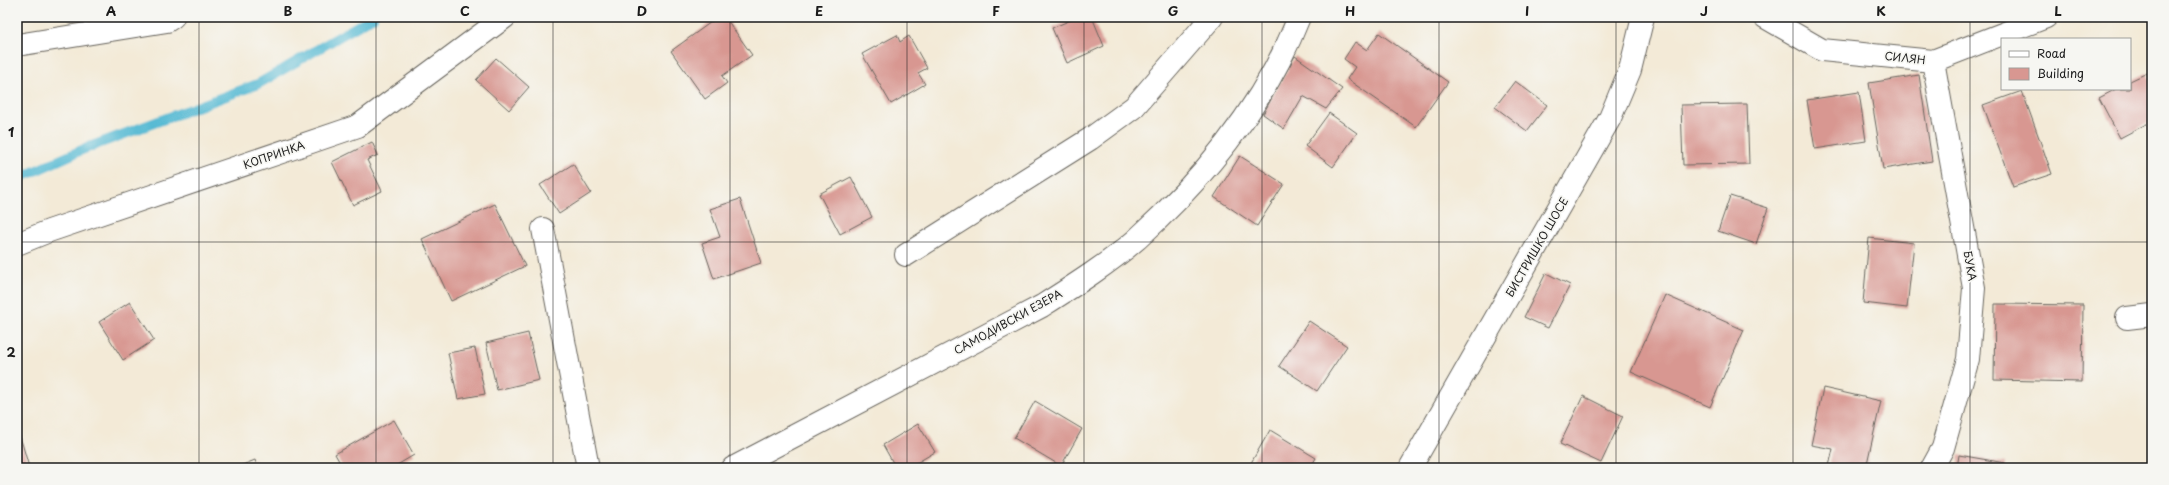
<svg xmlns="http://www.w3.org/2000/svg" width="2169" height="485" viewBox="0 0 2169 485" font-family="'Playpen Sans',sans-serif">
<rect width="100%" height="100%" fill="#f6f6f2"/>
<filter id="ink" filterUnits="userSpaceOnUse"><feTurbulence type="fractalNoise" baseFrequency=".025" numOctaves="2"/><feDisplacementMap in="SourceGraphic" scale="8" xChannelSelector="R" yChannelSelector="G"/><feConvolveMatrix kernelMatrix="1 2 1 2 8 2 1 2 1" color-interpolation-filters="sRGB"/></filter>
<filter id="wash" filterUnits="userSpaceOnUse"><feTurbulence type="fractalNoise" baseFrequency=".012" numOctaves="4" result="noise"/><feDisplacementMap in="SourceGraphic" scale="16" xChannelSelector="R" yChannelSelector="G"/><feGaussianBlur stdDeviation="0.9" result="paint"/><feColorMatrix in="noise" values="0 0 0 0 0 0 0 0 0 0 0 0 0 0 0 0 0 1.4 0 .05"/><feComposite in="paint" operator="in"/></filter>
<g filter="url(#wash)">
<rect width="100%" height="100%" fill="#f3ead7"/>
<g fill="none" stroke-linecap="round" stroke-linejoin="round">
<path stroke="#55b9d3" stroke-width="10" d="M17 179 84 149 258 84 373 17"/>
</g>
<g id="blocks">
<path fill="#d89791" d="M718 17H725L752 55 722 76 727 83 705 99 671 51Z
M1078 17H1092L1104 46 1067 63 1052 28Z
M1379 33 1448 82 1416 127 1347 79 1355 67 1344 59 1355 42 1367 50Z
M897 35 900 42 909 36 927 68 918 73 925 84 891 104 862 54Z
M1295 56 1342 89 1326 109 1303 96 1284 129 1263 114Z
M496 58 529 87 509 110 476 80Z
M2147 73 2152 83V121L2120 138 2099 98 2116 89H2130V81Z
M1919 75 1932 161 1883 169 1869 83Z
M1515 81 1547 105 1527 131 1495 107Z
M2022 91 2052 174 2013 187 1983 105Z
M1859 92 1866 141 1815 149 1807 100Z
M1747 104 1749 164 1683 165 1681 105Z
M1329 113 1357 133 1333 167 1305 146Z
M372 142 378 155 367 160 382 191 353 205 332 162Z
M1240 156 1284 184 1257 226 1214 197Z
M573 164 591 193 559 214 540 185Z
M851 177 872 217 840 234 819 194Z
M1730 196 1768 208 1756 244 1718 231Z
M740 199 761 263 714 279 702 243 720 237 710 209Z
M495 204 525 266 451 301 422 239Z
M1869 238 1914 243 1907 308 1863 303Z
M1546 273 1570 285 1548 328 1524 317Z
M1665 295 1744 330 1710 407 1631 372Z
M130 302 154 340 123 360 99 322Z
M1995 304 2083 305 2082 382 1994 380Z
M1309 321 1347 346 1317 391 1279 366Z
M528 333 539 380 497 390 486 343Z
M475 348 485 394 458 399 448 353Z
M1823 388 1881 401 1866 468 1829 466 1833 449 1811 445Z
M1583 396 1623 416 1601 463 1560 444Z
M1035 401 1082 429 1061 466 1014 438Z
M394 420 414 455 392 468H343L335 454Z
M918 424 935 452 908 468H896L883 445Z
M17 426 29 467 25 468H17Z
M1270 430 1316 458 1310 468H1248Z
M1959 455 2005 463V468H1957Z
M255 460 258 468H235Z"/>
</g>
</g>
<g filter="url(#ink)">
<use href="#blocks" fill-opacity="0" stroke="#67645d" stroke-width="1"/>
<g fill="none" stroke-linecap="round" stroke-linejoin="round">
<g stroke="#67645d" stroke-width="24">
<path id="minor" d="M1765 17 1822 50 1933 61 2046 17
M17 45 167 21 173 17
M543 229 588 468
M17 244 49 231 358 126 505 17
M906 255 1090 139 1134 107 1212 17
M2127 318 2152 315
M733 468 1042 306C1075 285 1108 264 1137 239 1204 178 1266 102 1299 17
M1410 468 1610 118 1630 70 1643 17
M1932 468 1943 448 1968 359 1974 288 1933 61"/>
</g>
<use href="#minor" stroke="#fff" stroke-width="22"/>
</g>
</g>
<path fill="none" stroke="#1c1c1c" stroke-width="1" stroke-opacity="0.55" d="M199 17V468M376 17V468M553 17V468M730 17V468M907 17V468M1084 17V468M1262 17V468M1439 17V468M1616 17V468M1793 17V468M1970 17V468M17 242H2152"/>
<g text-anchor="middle" stroke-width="3.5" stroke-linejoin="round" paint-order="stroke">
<g font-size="11" fill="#1c1c1c" stroke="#f6f6f2">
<text transform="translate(1905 58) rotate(6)" y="4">СИЛЯН</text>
<text transform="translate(274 155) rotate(-19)" y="4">КОПРИНКА</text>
<text transform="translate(1537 247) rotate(-60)" y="4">БИСТРИШКО ШОСЕ</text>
<text transform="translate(1970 266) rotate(80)" y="4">БУКА</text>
<text transform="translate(1008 322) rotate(-29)" y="4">САМОДИВСКИ ЕЗЕРА</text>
</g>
</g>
<rect width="2169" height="485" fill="none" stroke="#f6f6f2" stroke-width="44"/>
<rect x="2001" y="38" width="130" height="52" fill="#f6f6f2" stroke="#9f9f9c"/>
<rect x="2009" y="51" width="20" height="6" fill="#ffffff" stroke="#9f9f9c"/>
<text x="2037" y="58" font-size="12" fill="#1c1c1c">Road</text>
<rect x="2009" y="68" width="20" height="12" fill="#d89791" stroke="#9f9f9c"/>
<text x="2037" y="78" font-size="12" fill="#1c1c1c">Building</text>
<rect x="22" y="22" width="2125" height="441" fill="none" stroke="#1c1c1c" stroke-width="1.5"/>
<g font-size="13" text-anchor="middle" font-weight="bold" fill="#1c1c1c">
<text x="111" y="16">A</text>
<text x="288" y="16">B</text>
<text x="465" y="16">C</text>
<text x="642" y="16">D</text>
<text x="819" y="16">E</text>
<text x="996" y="16">F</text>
<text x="1173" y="16">G</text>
<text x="1350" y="16">H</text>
<text x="1527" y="16">I</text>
<text x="1704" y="16">J</text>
<text x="1881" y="16">K</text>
<text x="2058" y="16">L</text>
<text x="11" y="137">1</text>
<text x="11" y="357">2</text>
</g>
</svg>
